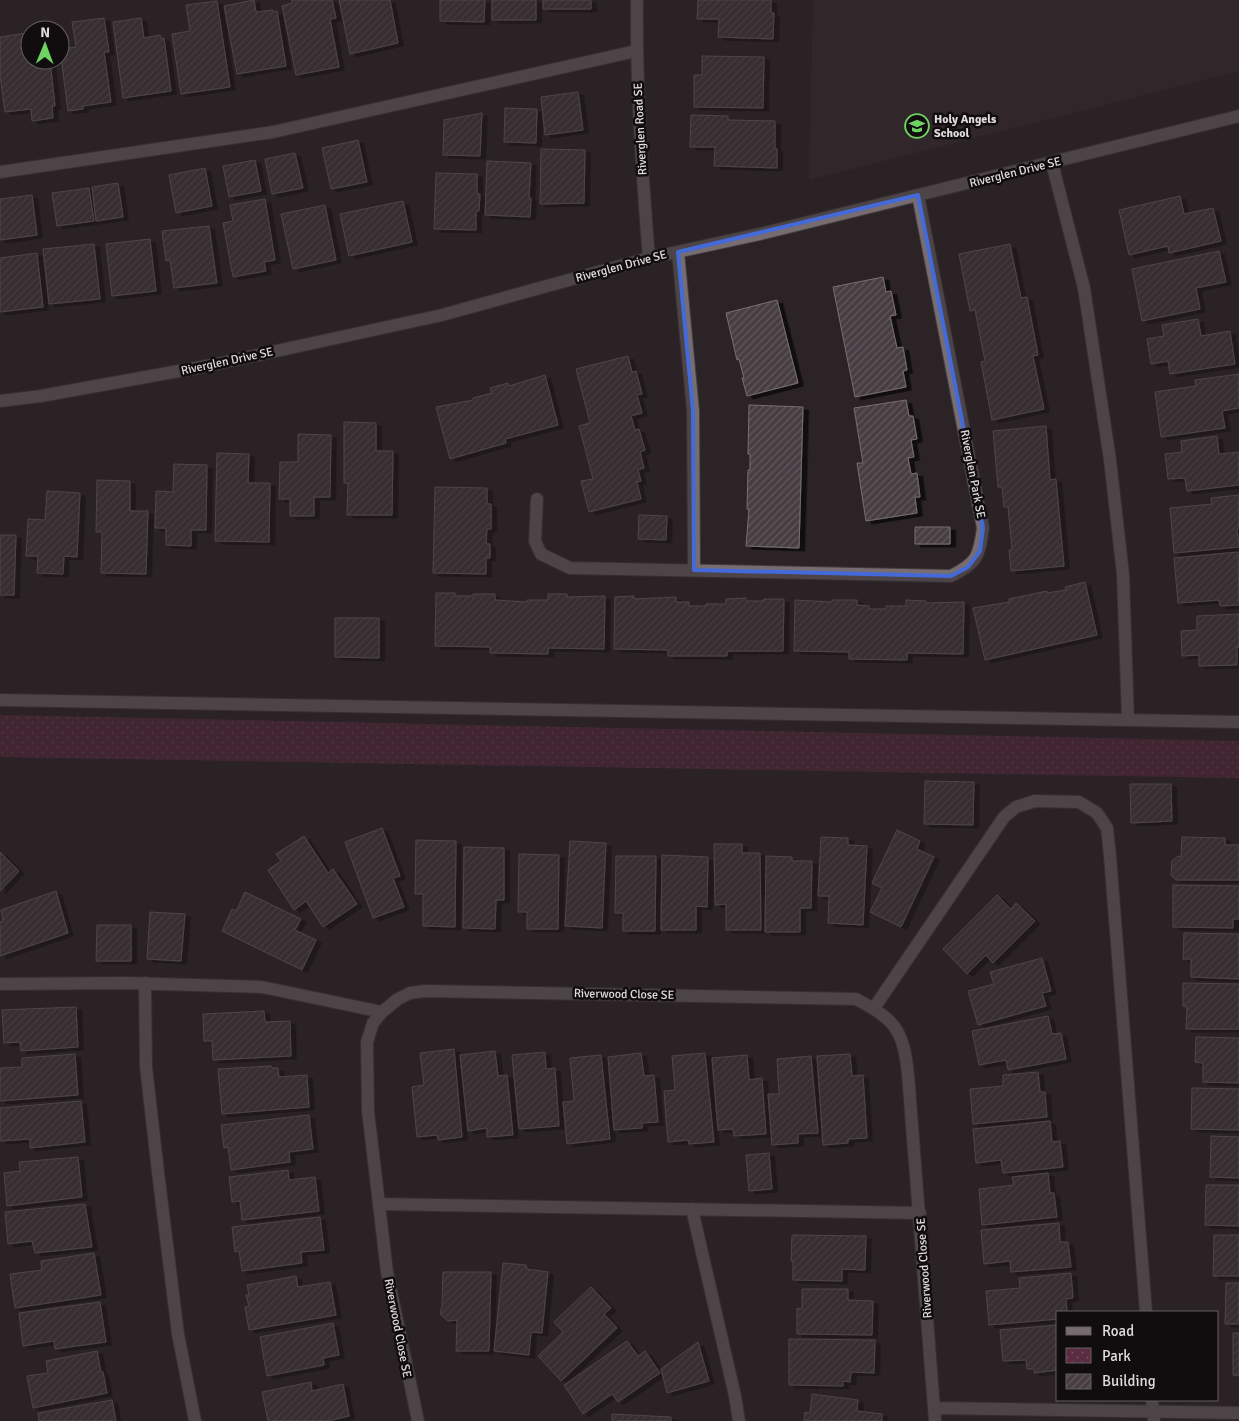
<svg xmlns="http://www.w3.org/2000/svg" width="1239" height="1421" viewBox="0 0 1239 1421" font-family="Signika,sans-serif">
<defs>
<pattern id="park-dots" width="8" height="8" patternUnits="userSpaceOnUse" patternTransform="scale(1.25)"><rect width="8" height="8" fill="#5b2c42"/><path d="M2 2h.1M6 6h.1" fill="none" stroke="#724a5d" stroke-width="1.8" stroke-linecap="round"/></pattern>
<pattern id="building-hatch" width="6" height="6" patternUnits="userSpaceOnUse" patternTransform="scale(1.25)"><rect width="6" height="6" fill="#473e42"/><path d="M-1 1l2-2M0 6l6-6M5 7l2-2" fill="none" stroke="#61595d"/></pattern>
<filter id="shadow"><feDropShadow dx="5.5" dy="3" stdDeviation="0" flood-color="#0009"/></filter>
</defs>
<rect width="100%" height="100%" fill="#2b2326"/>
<path fill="#382a30" d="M813 0H1239V71L809 180Z"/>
<path fill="url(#park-dots)" d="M0 715 1239 741V778L0 757Z"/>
<path fill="url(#building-hatch)" stroke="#796f73" filter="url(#shadow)" d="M254 0 256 12 273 10 274 12 277 11 286 66 237 74 224 6Z
M292 0H332L336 18 330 19 339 67 296 75 282 6 292 3Z
M339 0H390L398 43 350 54Z
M440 0H485L484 22 440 21Z
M492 0H536V20H492Z
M543 0H591V9H543Z
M698 0H771V13H774L773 39 718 37 719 19H697Z
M217 1 230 87 181 94 172 34 190 31 186 5Z
M104 18 109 52H104L111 102 83 106V109L68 111 60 49 76 47 72 22Z
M141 18 144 38 160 35 161 39 164 38 171 91 123 98 113 22Z
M27 33 30 60H50L55 106H52L53 118 32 121 31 109 5 112 0 75V37Z
M702 56 764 57 763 108 694 107V75H702Z
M578 92 583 130 545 135 541 97Z
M505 108 537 109 536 143 504 142Z
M482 113 480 156 443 155 444 120Z
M691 115 728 116V120L775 121V149H777V168L714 166 715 147H690Z
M358 140 367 182 331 189 322 148Z
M541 149 585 150 584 203 540 204Z
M295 153 303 188 272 194 265 159Z
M255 160 261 191 229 197 223 166Z
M487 161 531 163 529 198H531L530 217 485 215Z
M205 168 212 206 176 213 169 175Z
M436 173 477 174V194H480L479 211H476V230L434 229Z
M118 183 123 217 96 221 92 187Z
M89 188 94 221 57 226 52 193Z
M32 195 37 235 0 240V199Z
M1180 196 1184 214 1213 208 1221 241 1169 253 1168 246 1129 255 1119 210Z
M265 199 275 260 264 262 266 271 233 277 223 223 233 221 230 205Z
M403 201 412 242 349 256 340 214Z
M325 205 336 260 293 269 281 214Z
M209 226 217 283 174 288 170 260 166 261 162 231Z
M150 239 156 291 112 296 106 244Z
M94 244 100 299 49 304 43 249Z
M1010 244 1021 298 1027 297 1038 355 1033 356 1044 409 992 420 981 362 985 361 975 310 970 311 959 254Z
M1219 251 1226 282 1196 288 1200 309 1142 321 1132 269Z
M37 253 43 307 0 312V258Z
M883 277 886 292 891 291 896 315 890 316 897 348 903 347 907 370 903 371 906 387 855 397 833 287Z
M777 300 798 383 747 396 742 378H744L739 359 737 360 726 313Z
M1198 319 1201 336 1230 331 1235 364 1170 374 1168 361 1151 364 1147 339 1164 336 1162 325Z
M628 356 632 372 636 371 642 394 637 395 642 413 631 416 635 430 639 429 645 450 640 452 644 468 638 470 641 481 637 482 641 499 589 512 581 481 593 479 579 426 590 423 576 369Z
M1239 374V408L1222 411 1225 428 1161 437 1155 392 1196 386 1195 380Z
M545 375 558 425 505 439 506 443 450 459 436 407 473 400V398L492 393 490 388 508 383 509 386Z
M906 400 909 416H913L917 439 911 440 914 457 908 458 911 474 917 473 920 497H915L917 513 866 521 857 463H863L854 408Z
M749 405 803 407 799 548 746 546 749 509H747L748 470H750V454H748Z
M344 422 376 423V451H393L392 515H347L348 483H344Z
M1046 426 1050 480 1056 479 1064 566 1011 571 1009 550H1012L1008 507H1004L1002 487H998L993 431Z
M298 434 331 435 330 497H314V516H290V499H279L280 462H298Z
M1217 436 1219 454 1239 452V485L1187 491 1185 478 1168 479 1165 454 1182 452 1181 441Z
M217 453 249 454 248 483H270L269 542 215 541Z
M174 464 207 465 206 530H191V546L166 545V528H155L156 491 173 492Z
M97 480 130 481V511H148L146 574 101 573 102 532H96Z
M435 487 487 488V504H491V529H487L486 544H490V558H486V574L433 573Z
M47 491 80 493 77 557 64 556 63 574 37 573 38 556H26L28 519 45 520Z
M1239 495V528L1237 529 1239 547 1174 553 1170 508 1212 504 1211 498Z
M639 515 667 516 666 540 638 539Z
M915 527H950V544H915Z
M0 535H16L14 595H0Z
M1238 552 1239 605 1220 606 1219 600 1178 603 1174 558Z
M1085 582 1097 635 985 660 973 608 1009 602V599L1047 591V593L1066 590 1065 587Z
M436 593H455V596H473V594H495V600L527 602V600H548V594H567V597L605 596 604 649 548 648V654L490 653V647L435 646Z
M634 596V599L676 597V602H689V606H706V604H726V599L746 598V601H763L764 599H784L783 651H727V656H668V650L614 649 615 597Z
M795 600 832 602V600H857V605L869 606V609H886V606H906V600L926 601V603L964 602 963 654 907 653V660L849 659V652L794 651Z
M1239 614V647H1237V665L1199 666V655L1182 656 1181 631 1197 630V616Z
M335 618H379V658L335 657Z
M925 781 974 782 973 825 924 824Z
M1130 784H1171L1172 821 1131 823Z
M382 828 400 876 393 878 404 907 373 918 345 842Z
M897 830 920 841 917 849 934 857 901 927 870 912 882 888 872 883Z
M304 836 328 873 333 869 357 904 323 927 306 901 294 910 268 870 281 861 276 854Z
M821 837 848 838V845L867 846 863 925 828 923 829 896H818Z
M1182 837 1225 838V845H1239V880H1176L1171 875 1172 861 1178 856 1181 857Z
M416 840 456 841 455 927 423 926V894H415Z
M570 841 606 843 602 928 565 926Z
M714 844H742V853H760L761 930H726V904L715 905Z
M464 847 504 848V900H496L495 929 463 928Z
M0 852 19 871 0 891Z
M519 854 559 855 558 929H527V912H518Z
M662 855 708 857 707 907 696 906V930H661Z
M616 856H656L655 931H623V913H615Z
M766 856 792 857V861H812L811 908H800V932H765Z
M1173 885 1239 886V919H1233V928L1173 927Z
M56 891 68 933 0 956V922L3 921 1 910Z
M245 892 301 919 295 930 316 940 302 970 222 931 232 909 236 911Z
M997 895 1011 909 1016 903 1035 921 993 963 986 955 967 974 943 949Z
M150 912 185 914 181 961 147 959Z
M97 925H131V961H96Z
M1184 933 1239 934V979L1191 977V959H1183Z
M1042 958 1051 991 1042 993 1046 1006 978 1025 968 991 994 984 990 972Z
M1183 983 1239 984V1029H1186L1187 1007 1183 1006Z
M76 1007 78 1047 21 1051 20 1042 4 1043 2 1010Z
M264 1011 265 1022 290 1021 291 1056 213 1060 212 1041H204L203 1014Z
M1048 1016 1052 1034 1061 1033 1066 1059 1008 1070 1006 1060 979 1065 972 1031Z
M1196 1037 1239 1038V1083L1203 1082V1063L1195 1062Z
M454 1049 462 1137 438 1140 437 1135 417 1137 412 1087 424 1085 420 1053Z
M495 1051 498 1076 507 1075 513 1135 487 1137V1128L468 1131 460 1055Z
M545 1052 546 1069 555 1068 559 1126 519 1129 512 1055Z
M641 1053 644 1076 654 1075 658 1122 642 1123V1128L614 1130 608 1057Z
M705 1053 714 1142 689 1144 688 1140 668 1142 664 1091 675 1090 672 1056Z
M75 1054 78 1095 0 1101V1068L22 1067V1058Z
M850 1054 852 1076 863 1075 867 1138 848 1139V1143L823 1145 817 1056Z
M601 1055 610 1139 567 1144 563 1102 574 1101 570 1058Z
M747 1055 749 1080 762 1078 766 1134 734 1136 733 1129 718 1130 712 1058Z
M811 1056 818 1133 798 1134V1143L772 1145 768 1094H779L777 1059Z
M271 1066 272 1068H278L279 1077 307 1075 309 1107 222 1114 218 1069Z
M1038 1072 1040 1092H1045L1047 1117 973 1124 970 1089 1003 1086V1075Z
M1192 1088 1239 1089V1130L1191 1129Z
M81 1101 85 1142 30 1148V1139L0 1141V1108Z
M309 1115 313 1149 289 1152 290 1162 231 1170 228 1147 224 1148 221 1125Z
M1050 1121 1052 1142 1060 1141 1063 1167 1003 1173 1001 1160 976 1163 973 1129Z
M1211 1136 1239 1137V1178L1210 1177Z
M769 1153 772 1189 749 1191 746 1155Z
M78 1157 82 1197 7 1206 4 1173 20 1171 19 1162Z
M288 1170 289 1180 315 1177 319 1211 242 1220 240 1201 232 1202 229 1177Z
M1048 1173 1050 1193H1054L1057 1217 982 1225 979 1189 1014 1185 1012 1177Z
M1206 1185H1239V1226L1205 1225Z
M85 1204 92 1247 35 1253 32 1241 8 1244 5 1212Z
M320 1217 324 1250 301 1252 302 1263 242 1271 239 1251 235 1252 232 1227Z
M1059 1223 1060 1242H1068L1071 1267 1011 1272 1010 1261 984 1264 981 1230Z
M792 1235 866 1236 865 1270 842 1269V1281L793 1280V1261H791Z
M1214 1235H1239V1276H1213Z
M94 1253 101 1295 15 1308 10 1274 42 1270 41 1261Z
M503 1263 526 1265 527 1269 548 1272 542 1333 531 1332 529 1355 494 1351Z
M443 1272H491L489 1351H456L457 1320 448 1321 440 1314 442 1306Z
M1071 1273 1073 1298 1066 1299 1067 1312H1058V1319L989 1325 986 1291 1020 1288 1019 1278Z
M296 1276 298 1287 330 1282 336 1315 249 1330 245 1307 249 1306 246 1295H249L247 1285Z
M1226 1283H1239V1324H1225Z
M591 1287 611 1308 604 1314 617 1328 561 1381 538 1356 563 1332 554 1322Z
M802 1289H848V1300L873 1301 872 1335 797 1334V1308L802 1309Z
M100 1302 106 1342 55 1349 54 1341 23 1346 19 1313Z
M333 1323 339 1355 323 1358 324 1365 267 1376 260 1337Z
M1058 1325V1370L1034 1373V1369H1027L1026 1360 1003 1361 1000 1330Z
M1233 1333H1239V1376L1233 1375Z
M789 1339 875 1340 874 1373 851 1372 850 1382 843 1381V1386L789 1385Z
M627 1341 638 1356 645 1351 660 1373 618 1402 612 1394 583 1414 564 1385Z
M698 1342 709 1381 667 1393 661 1369Z
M97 1351 101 1372H103L107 1393 33 1408 27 1376 48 1373 46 1361Z
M311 1382 312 1391 343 1384 349 1416 328 1421H268L262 1392Z
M812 1394 858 1400 857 1411 882 1414V1421H804L805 1412 810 1413Z
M112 1400 116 1421H39L38 1413Z
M612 1414 671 1417V1421H612Z"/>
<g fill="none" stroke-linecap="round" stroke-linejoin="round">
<g stroke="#443e40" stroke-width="14">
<path id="service" d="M1052 163 1084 288 1110 460 1123 574 1128 719
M0 172 273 132 636 51
M0 700 1239 722
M145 983 146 1067 158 1172 178 1334 195 1421
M0 984 125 983 262 987 382 1012
M874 1008 1004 817 1016 807 1035 801 1079 802 1097 813 1107 828 1110 856 1146 1312
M379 1204 920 1213
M692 1209 735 1396 739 1421
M1152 1400 1154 1421"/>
</g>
<g stroke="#443e40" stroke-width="14">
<path id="minor" d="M637 0C636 87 642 172 649 258
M678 252 693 411 694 570
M537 499 535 541 541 554 570 568 951 576C977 563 979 557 983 528L918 195
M935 1408 1239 1413
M418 1421 387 1272 368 1111 367 1042 373 1023 382 1012 398 999 410 993 425 991 856 999C896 1020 903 1030 908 1074L935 1421"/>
</g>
<g stroke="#443e40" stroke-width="14">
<path id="tertiary" d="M0 401 41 396 212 365 442 315 649 258 764 233 1239 116"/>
</g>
<use href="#service" stroke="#776d71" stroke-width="12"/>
<use href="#minor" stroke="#776d71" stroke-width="12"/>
<use href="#tertiary" stroke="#776d71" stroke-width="12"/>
</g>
<path d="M0 0H1239V1421H0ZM918 195 983 528 980 551 968 567 951 576 694 570 693 411 678 252Z" fill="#2b2326" fill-opacity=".55" fill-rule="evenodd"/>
<path fill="none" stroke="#446ad9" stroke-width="4" stroke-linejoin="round" d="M918 195 983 528 980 551 968 567 951 576 694 570 693 411 678 252Z"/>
<defs>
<g id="school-ring" transform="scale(1.25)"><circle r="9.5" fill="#110d0f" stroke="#6ed361" stroke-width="1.5"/><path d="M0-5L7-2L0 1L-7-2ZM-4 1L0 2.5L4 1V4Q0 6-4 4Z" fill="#6ed361"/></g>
</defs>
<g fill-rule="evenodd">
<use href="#school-ring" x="917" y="126"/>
</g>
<g text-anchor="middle" stroke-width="5" stroke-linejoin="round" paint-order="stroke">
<g font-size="12" font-weight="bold" fill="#e0dbdd" stroke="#110d0f" text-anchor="start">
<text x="934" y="123">Holy Angels<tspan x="934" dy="14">School</tspan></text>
</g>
<g font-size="12" fill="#e0dbdd" stroke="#110d0f">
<text transform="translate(640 129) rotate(-93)" y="4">Riverglen Road SE</text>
<text transform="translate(1015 172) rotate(-14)" y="4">Riverglen Drive SE</text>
<text transform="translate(621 266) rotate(-15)" y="4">Riverglen Drive SE</text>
<text transform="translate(227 361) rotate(-12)" y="4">Riverglen Drive SE</text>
<text transform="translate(973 474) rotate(79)" y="4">Riverglen Park SE</text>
<text transform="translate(624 994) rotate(1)" y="4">Riverwood Close SE</text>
<text transform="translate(924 1268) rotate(-94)" y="4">Riverwood Close SE</text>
<text transform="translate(398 1328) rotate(79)" y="4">Riverwood Close SE</text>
</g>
</g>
<rect x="1056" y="1311" width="162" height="90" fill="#110d0f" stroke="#645f61"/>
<rect x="1066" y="1327" width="25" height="8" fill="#776d71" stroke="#645f61"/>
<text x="1102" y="1336" font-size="15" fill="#e0dbdd">Road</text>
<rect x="1066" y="1348" width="25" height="15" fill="url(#park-dots)" stroke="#645f61"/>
<text x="1102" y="1361" font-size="15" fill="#e0dbdd">Park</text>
<rect x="1066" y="1374" width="25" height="15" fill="url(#building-hatch)" stroke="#645f61"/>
<text x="1102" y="1386" font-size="15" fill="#e0dbdd">Building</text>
<g transform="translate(45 45) rotate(1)"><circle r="24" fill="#110d0f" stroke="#645f61"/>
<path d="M0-4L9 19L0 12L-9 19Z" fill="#6ed361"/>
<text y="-8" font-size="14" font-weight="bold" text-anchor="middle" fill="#e0dbdd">N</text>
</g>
</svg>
